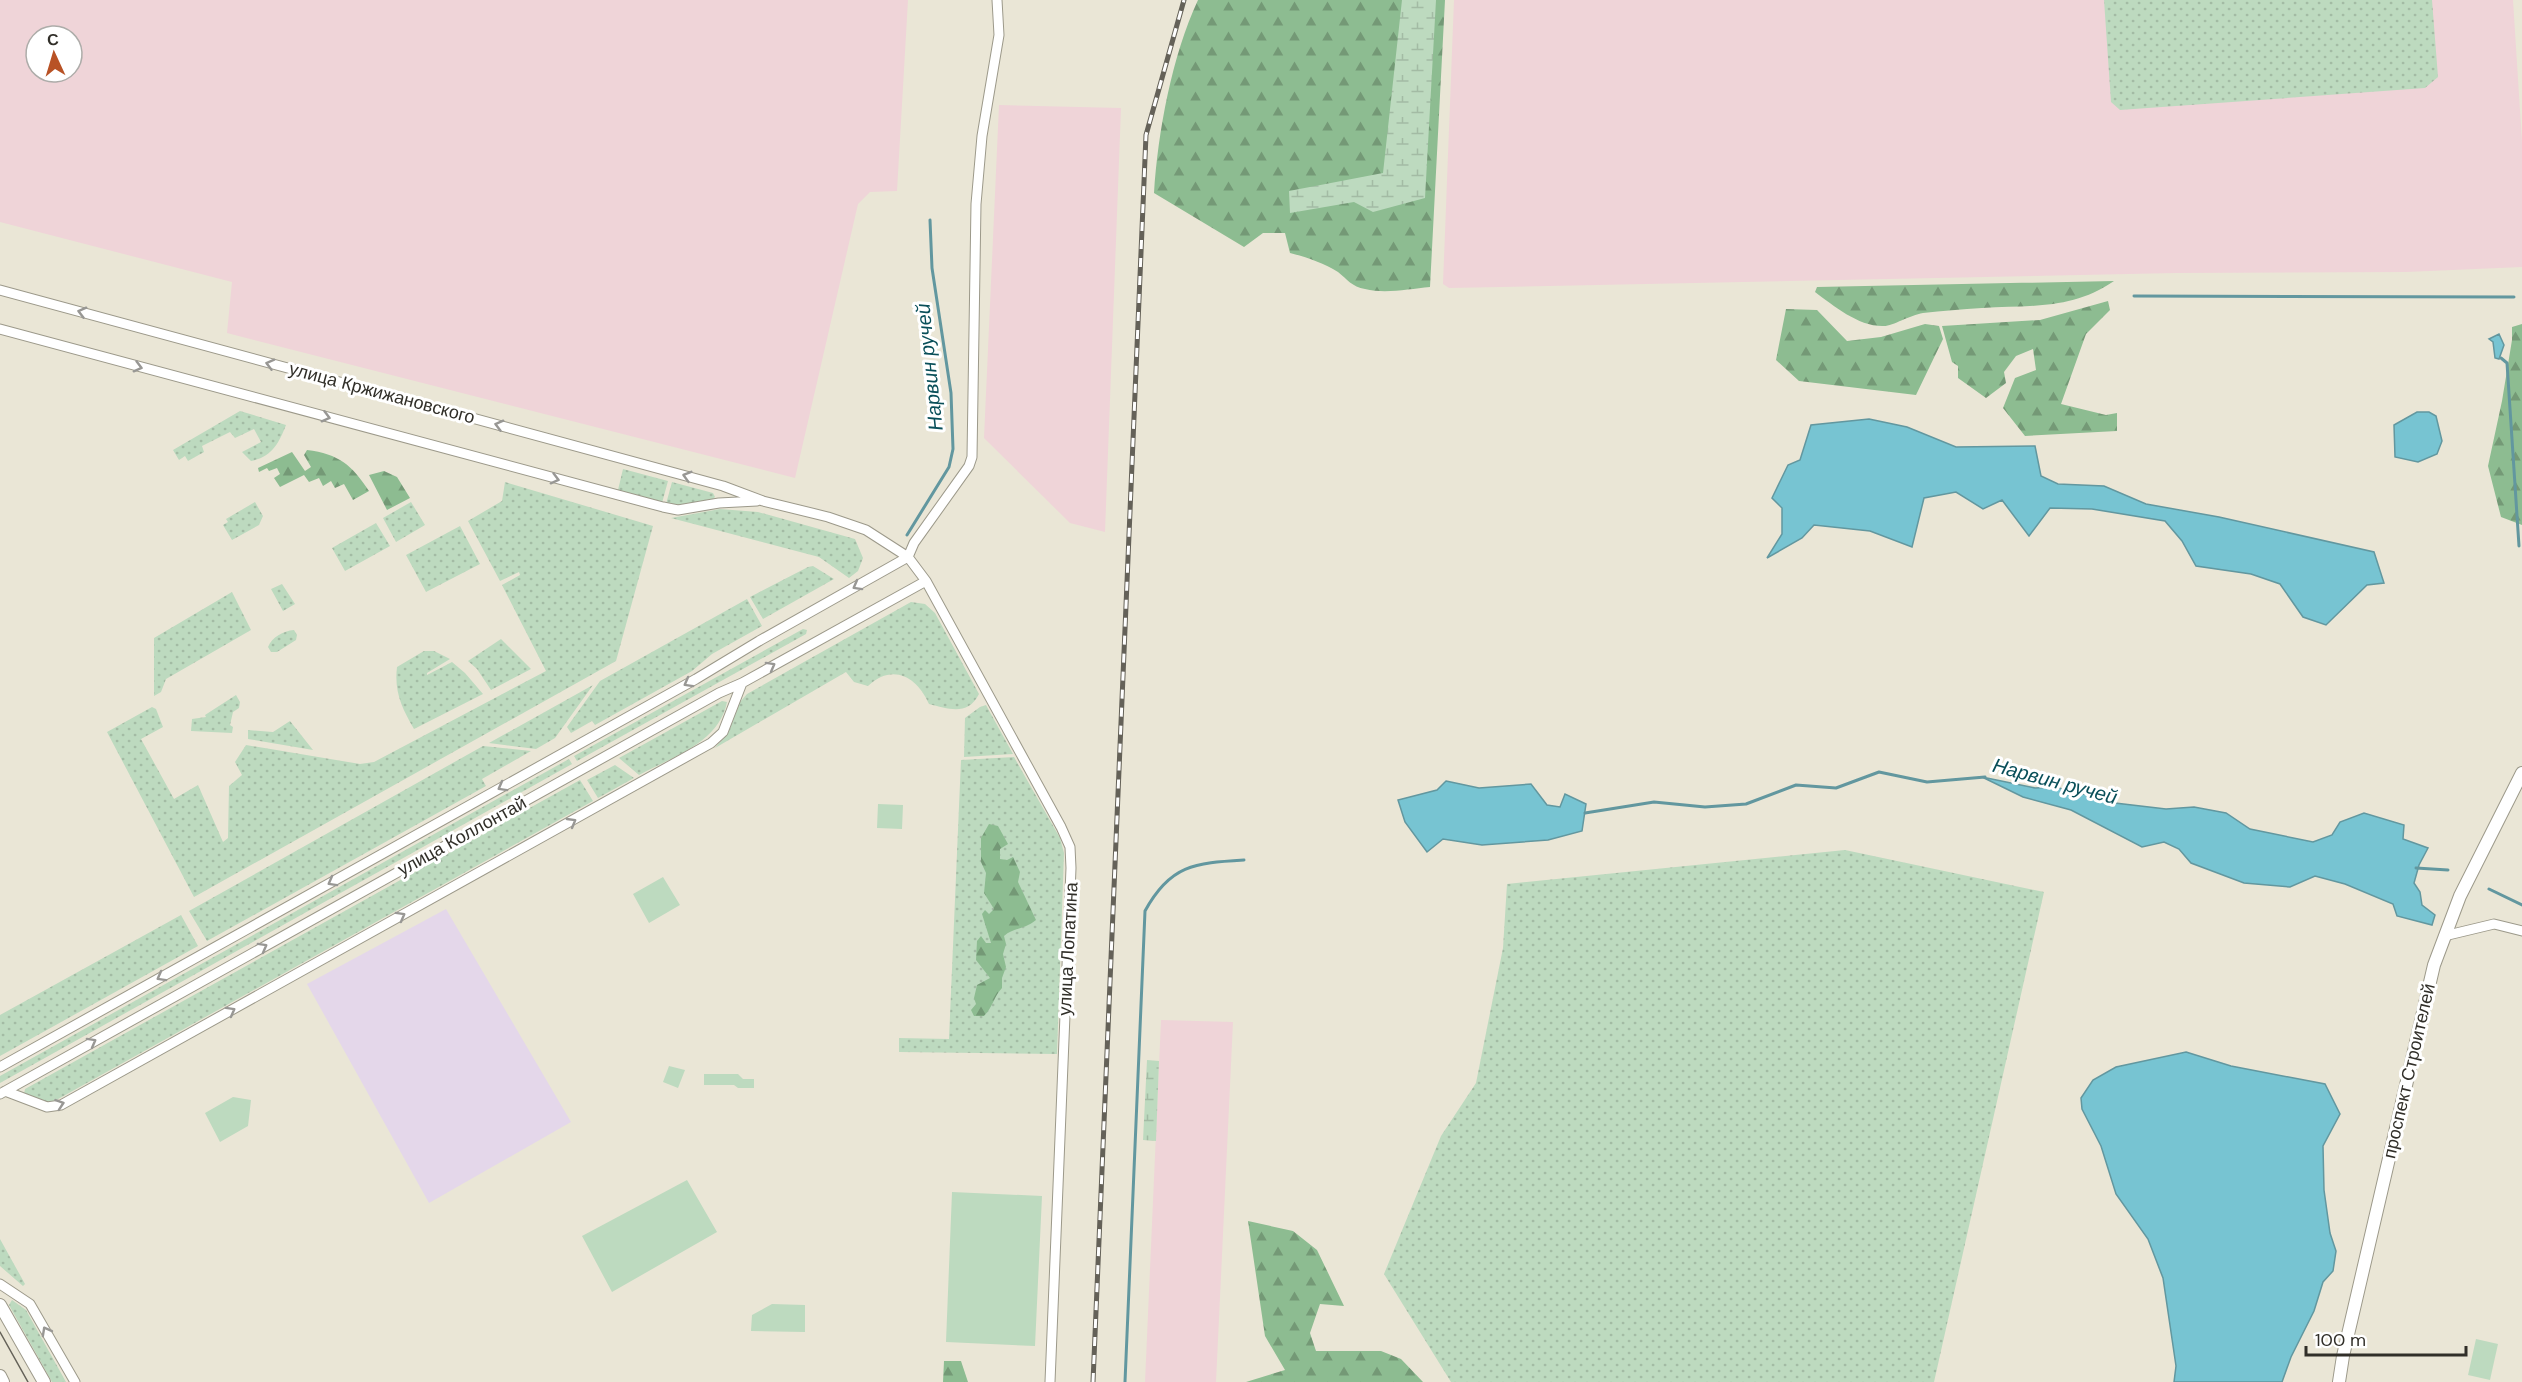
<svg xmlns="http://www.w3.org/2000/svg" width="2522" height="1382" viewBox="0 0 2522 1382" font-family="'DM Sans',sans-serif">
<defs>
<pattern id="grass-dots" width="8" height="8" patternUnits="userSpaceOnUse" patternTransform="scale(1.5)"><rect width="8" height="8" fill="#bddabf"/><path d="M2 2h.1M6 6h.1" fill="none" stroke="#a3bba4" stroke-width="1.8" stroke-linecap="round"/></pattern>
<pattern id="forest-firs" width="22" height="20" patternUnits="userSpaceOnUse" patternTransform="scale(1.5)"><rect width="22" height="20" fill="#8dbc91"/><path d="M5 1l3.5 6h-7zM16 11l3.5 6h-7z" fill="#749976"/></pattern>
<pattern id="wetland-marsh" width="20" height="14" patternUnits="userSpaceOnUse" patternTransform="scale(1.5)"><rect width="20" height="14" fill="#bddabf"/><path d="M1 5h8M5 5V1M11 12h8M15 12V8" fill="none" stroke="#a3bba4"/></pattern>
</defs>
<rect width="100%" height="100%" fill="#eae6d6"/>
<path fill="#e4d7ea" d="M446 909 571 1122 429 1203 307 984Z"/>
<path fill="#efd4d8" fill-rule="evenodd" d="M0 0H908L897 191 870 192 858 204 795 478 227 333 232 282 0 222ZM36 36H72V72H36Z
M1454 0H2513L2522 142V267L2406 272 2176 273 1449 288 1443 284Z
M999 105 1121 108 1105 532 1070 523 984 438Z
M1161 1020 1233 1022 1216 1382H1145Z"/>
<path fill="url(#grass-dots)" d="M2104 0H2432L2438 77 2425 88 2120 110 2111 102Z
M240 411 286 425C279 443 272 457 251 461L242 452 261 442 254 429 235 438 230 432 202 446 204 452 188 461 185 456 179 460 173 450Z
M623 469 668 481 662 503 618 490Z
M505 482 653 526 616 661 194 897 107 732 152 707 156 709 163 727 141 739 174 799 198 785 223 842 228 838 229 786 242 775 235 762 246 745 360 764 374 762 546 671 502 585 520 575 519 572 500 581 468 521 502 501Z
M672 482 713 493 715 497 713 499C698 504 681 507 666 504Z
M255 502 263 516 259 525 232 540 223 525 228 522 226 519Z
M411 502 425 525 396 542 383 518Z
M720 509 758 512 855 539 863 558 858 571 849 578 819 557 671 518Z
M376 523 390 546 345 571 332 548Z
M460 526 480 564 426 592 406 555Z
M813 566 834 579 763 619 750 597 808 567Z
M282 584 295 604 283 611 271 589Z
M232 592 251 630 166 679 161 692 154 696V638Z
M747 599 762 626 712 654 692 671 595 725 592 721 571 733 567 727 600 681Z
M911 602 925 604 935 613 979 694C968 716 949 709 929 704 917 676 892 663 868 686L854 682 846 672 715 748 728 733 740 702 747 694Z
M803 629 807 630 806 634 577 761 574 756Z
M294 630 297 635 296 640 277 652H271L268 647C272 637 283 631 294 630Z
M501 639 531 669 491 690 477 669 468 661Z
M424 651H434L450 659 427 673V675L452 662 465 673 483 694 414 729C402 708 394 692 397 667Z
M593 685 555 738 536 749 489 743Z
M236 695 240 702 239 708 233 712 230 725 233 727 232 733 191 731 192 719 206 717 205 715Z
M722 701 727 702C719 743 672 757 639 775L619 758Z
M986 705 1013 754 964 757 965 718 980 707Z
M290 721 313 750 248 739V730L273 732Z
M483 746 531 751 482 779 486 786 207 941 189 911Z
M1014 757 1060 838 1064 853 1057 1054 899 1052V1038L949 1039 961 760Z
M569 759 572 764 0 1083V1076Z
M615 765 634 778 598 798 587 780Z
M580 780 593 801 51 1103 24 1094 25 1089Z
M1845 850 2044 892 1934 1382H1451L1384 1274 1441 1136 1476 1083 1503 948 1507 884Z
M181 915 198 946 0 1056V1015Z
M0 1239 25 1284 23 1286 0 1266Z
M12 1300 26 1310 66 1382H52L9 1305Z"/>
<path fill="url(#forest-firs)" d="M1198 0H1445L1430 287C1409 289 1385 294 1365 289 1352 287 1347 279 1338 272 1324 263 1306 257 1290 253L1285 233H1263L1244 247 1154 193C1158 131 1172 56 1198 0Z
M2114 281C2072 310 2030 305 1982 308 1962 309 1942 311 1923 313 1910 315 1893 326 1884 326 1859 327 1834 306 1815 292L1817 287Z
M2108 301 2110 310 2086 334 2061 404 2106 415 2117 413V431L2025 436 2003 408 2015 378 2036 370 2033 349 2016 356 2004 372 2006 383 1986 398 1958 378V366L1952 362 1942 326 2040 320Z
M1786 309 1817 310 1847 341 1881 337 1925 324 1939 326 1943 339 1916 395 1799 381 1776 360Z
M2522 324V525L2501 517 2488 466 2502 401 2512 340V327Z
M307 450C339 454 352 465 369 491L353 500 344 484 335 488 331 481 323 486 319 478 309 482 304 475 280 487 274 478 280 474 277 468 269 471 267 468 259 472 258 468 292 452 305 471 311 467 304 455Z
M384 471 397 477 410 498 387 510 369 475Z
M989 824 998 826 1008 844 1000 849V859L1007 860 1013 857 1020 872 1018 882 1036 920C1024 930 1014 927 1004 936L1006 944 1003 954 1006 967 1002 978V988C994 996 993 1007 984 1016H974L971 1010 976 1004 974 998 977 985 990 978 976 960 977 941 981 936 986 943H991L982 914 985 910 989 914 994 909 984 893 986 873 981 862V838Z
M1248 1221 1293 1231 1317 1250 1344 1306 1320 1304 1310 1333 1316 1351H1381L1401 1359 1423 1382H1246L1285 1370 1265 1336Z
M944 1361H961L968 1382H943Z"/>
<path fill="url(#wetland-marsh)" d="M1402 0H1436L1425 198 1373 212 1354 202 1290 213 1289 191 1383 173Z
M1147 1060 1159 1061 1156 1141 1143 1140Z"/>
<path fill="#bddabf" d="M878 804 903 805 902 829 877 828Z
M663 877 680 905 649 923 633 894Z
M669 1066 685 1070 678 1088 663 1082Z
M704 1074H738L743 1079H754V1088H738L734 1085H704Z
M233 1097 251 1100 248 1126 220 1142 205 1113Z
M687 1180 717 1232 612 1292 582 1236Z
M952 1192 1042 1196 1035 1346 946 1342Z
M772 1304 805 1305V1332L751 1331 752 1315Z
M2476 1339 2498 1344 2490 1380 2468 1375Z"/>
<path fill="#77c4d2" stroke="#62979f" stroke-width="1.5" d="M2499 334 2504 345 2499 359 2495 358 2493 342 2489 339Z
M2417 412H2429L2436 416 2442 441 2437 454 2418 462 2395 457 2394 425Z
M1869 419 1907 427 1956 447 2035 446 2041 476 2058 484 2104 486 2146 504 2219 517 2374 552 2384 583 2367 585 2326 625 2303 617 2280 584 2251 574 2196 566 2182 541 2165 521 2092 509 2050 508 2029 536 2002 500 1983 509 1956 492 1924 498 1912 547 1870 531 1814 525 1802 538 1767 558 1782 534V508L1772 498 1788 465 1800 460 1811 425Z
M1982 777 2035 788 2055 787 2082 794 2108 797 2115 803 2166 809 2194 807 2226 813 2250 829 2313 842 2332 835 2340 822 2364 813 2404 825 2403 839 2428 848 2419 865 2414 883 2420 892 2422 905 2435 915 2432 925 2397 916 2393 904 2345 884 2315 876 2290 887 2244 883 2191 863 2179 849 2164 842 2142 847 2071 810 2023 797Z
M1446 781 1479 788 1531 784 1547 805 1560 807 1565 794 1586 804 1582 831 1548 840 1482 845 1443 839 1427 852 1405 822 1398 800 1437 790Z
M2186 1052 2231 1066 2325 1084 2340 1114 2323 1146 2324 1190 2330 1233 2336 1251 2333 1271 2323 1282 2314 1311 2291 1357 2282 1382H2174L2176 1366 2163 1278 2148 1239 2116 1194 2101 1146 2082 1109 2081 1098 2093 1080 2116 1067Z"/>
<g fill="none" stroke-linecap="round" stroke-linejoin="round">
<path stroke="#62979f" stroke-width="3" d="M2134 296 2514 297
M2501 358 2507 363 2519 546
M907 535 949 467 953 449 951 393 932 268 930 220
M1585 813 1654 802 1705 807 1746 804 1796 785 1836 788 1879 772 1927 782 1985 777
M2416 868 2448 870
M2489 889 2522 905
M1125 1382 1145 911C1170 865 1194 863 1244 860"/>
<g stroke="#9c998a" stroke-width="11">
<path id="street" d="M0 290 723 486 763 501 828 517 866 530 908 557 926 581 1061 827 1070 847 1071 868 1050 1382
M0 329 663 507 678 510 719 503 757 501
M908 557 914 543 969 466 972 457 976 204 982 136 999 35 997 0
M2444 936 2494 924 2522 931
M0 1067 696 679 759 641 908 557
M5 1091 47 1107 61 1105 711 743 723 732 742 683
M0 1094 719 693 742 683 926 581
M0 1284 30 1304 75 1382"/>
</g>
<g stroke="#9c998a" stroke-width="14">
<path id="secondary" d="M0 1305 44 1382
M0 1376 3 1382
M2339 1382 2343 1356 2434 965 2460 896 2522 773"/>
</g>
<use href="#street" stroke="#fff" stroke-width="9"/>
<use href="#secondary" stroke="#fff" stroke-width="12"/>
<path stroke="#646158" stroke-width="1.5" d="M0 1332 28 1382"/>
<g stroke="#646158" stroke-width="5">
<path id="rail" d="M1093 1382 1146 135 1184 0"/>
</g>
<use href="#rail" stroke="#fff" stroke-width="3" stroke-dasharray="9" stroke-linecap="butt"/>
</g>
<defs><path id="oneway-chevron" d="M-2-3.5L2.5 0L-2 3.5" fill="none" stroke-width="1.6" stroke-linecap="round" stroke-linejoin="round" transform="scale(1.5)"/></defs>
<g stroke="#989794">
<use href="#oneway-chevron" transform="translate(82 312) rotate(-165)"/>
<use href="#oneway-chevron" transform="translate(270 364) rotate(-165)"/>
<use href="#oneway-chevron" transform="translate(138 367) rotate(15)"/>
<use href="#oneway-chevron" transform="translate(326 417) rotate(15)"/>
<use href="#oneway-chevron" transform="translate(499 425) rotate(-165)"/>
<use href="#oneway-chevron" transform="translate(687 476) rotate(-164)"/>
<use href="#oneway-chevron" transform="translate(555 479) rotate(15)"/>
<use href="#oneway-chevron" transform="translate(857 586) rotate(151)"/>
<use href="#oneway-chevron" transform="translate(771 666) rotate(-29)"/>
<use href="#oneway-chevron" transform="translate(688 683) rotate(151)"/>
<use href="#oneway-chevron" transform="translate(502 787) rotate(151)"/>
<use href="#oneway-chevron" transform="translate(572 822) rotate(-30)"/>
<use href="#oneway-chevron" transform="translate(332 882) rotate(151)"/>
<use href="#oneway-chevron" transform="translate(401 916) rotate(-29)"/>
<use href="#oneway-chevron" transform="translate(263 947) rotate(-29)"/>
<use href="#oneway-chevron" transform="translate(161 977) rotate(151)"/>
<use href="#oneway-chevron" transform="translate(231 1011) rotate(-29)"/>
<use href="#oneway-chevron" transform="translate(92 1042) rotate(-29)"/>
<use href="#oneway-chevron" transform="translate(60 1104) rotate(-19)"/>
<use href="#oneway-chevron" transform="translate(46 1331) rotate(-119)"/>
</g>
<g text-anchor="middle" stroke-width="6" stroke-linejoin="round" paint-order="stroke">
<g font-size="18" fill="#312f29" stroke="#fff">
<text transform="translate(382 393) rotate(15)" y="6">улица Кржижановского</text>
<text transform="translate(462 836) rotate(-29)" y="6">улица Коллонтай</text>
<text transform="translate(1068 949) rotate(-87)" y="6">улица Лопатина</text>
<text transform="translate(2409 1071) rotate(-77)" y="6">проспект Строителей</text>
</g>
<g font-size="20" font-style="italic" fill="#094f59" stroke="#fff">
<text transform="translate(929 367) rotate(-96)" y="7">Нарвин ручей</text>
<text transform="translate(2055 781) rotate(15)" y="7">Нарвин ручей</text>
</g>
</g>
<g transform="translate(54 54) rotate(356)"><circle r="28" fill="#ffffff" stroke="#adaca9" stroke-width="1.5"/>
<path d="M0-4.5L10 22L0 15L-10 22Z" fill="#b85225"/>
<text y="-9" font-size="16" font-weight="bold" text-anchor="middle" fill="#312f29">С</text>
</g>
<path d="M2306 1346v9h160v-9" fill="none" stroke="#312f29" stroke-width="3"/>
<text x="2315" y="1346" font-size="18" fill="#312f29" stroke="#ffffff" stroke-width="4.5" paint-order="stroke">100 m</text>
</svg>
